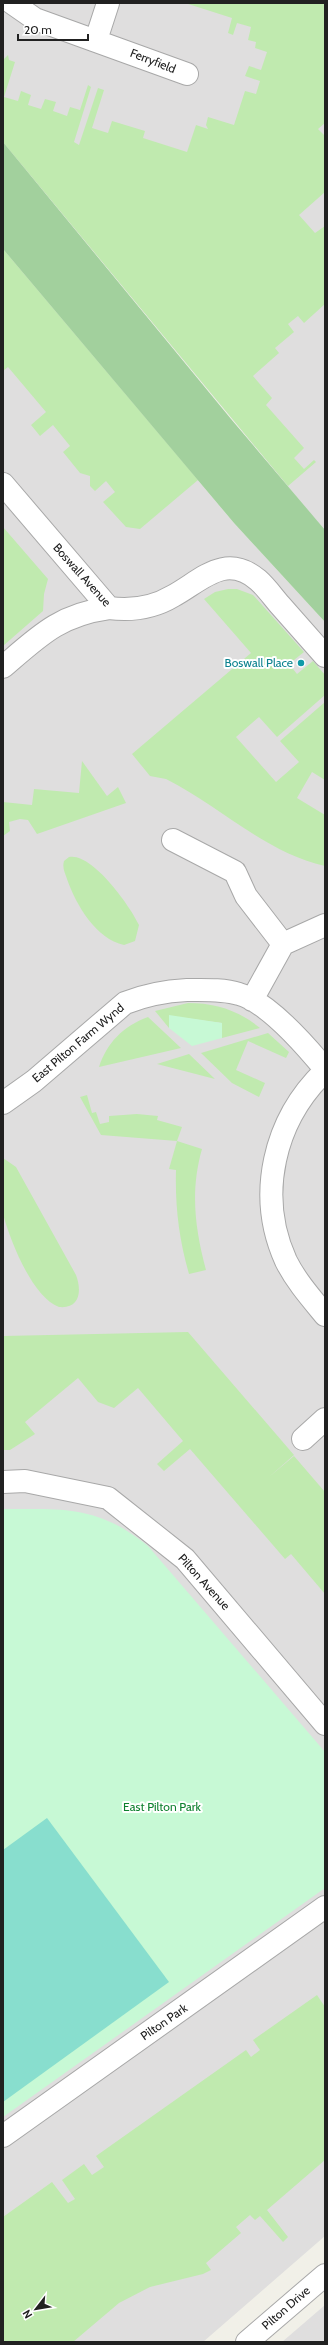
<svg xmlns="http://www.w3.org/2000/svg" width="328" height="2345" viewBox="0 0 328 2345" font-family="Cabin,sans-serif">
<rect width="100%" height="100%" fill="#f1f0e8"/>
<path fill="#dfdede" d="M3 3H325V531L3 142Z
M3 249 234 523 325 622V2236L203 2342H3Z
M325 2305V2342H282Z"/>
<path fill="#c0eaaf" d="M185 3H325V123L318 129 325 136V192L299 215 315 233 325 226V304L304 323 298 316 288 324 294 332 275 348 279 353 253 376 272 398 266 405 304 448 294 458 304 469 314 460 316 462 288 486 3 142V60L8 55 9 60 15 62 4 97 18 101 21 91 31 95 28 105 41 109 45 99 56 102 53 111 67 116 70 107 80 110 88 85 91 87 74 142 79 145 98 88 104 90 92 128 108 133 112 121 145 131 143 138 187 152 196 125 208 129 206 125 208 117 234 125 245 91 256 94 260 81 245 76 249 66 261 70 267 52 255 48 256 42 248 40 251 27 237 23 233 35 228 33 232 18Z
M3 249 198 480 140 529 126 527 103 502 115 492 106 481 95 491 90 486V476L80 473 63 452 70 446 53 425 40 436 31 425 46 412 8 367 3 371Z
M3 527 48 579 44 594 43 611 3 646Z
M228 589H237L253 595 304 652 289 664 297 674 313 661 325 675V695L277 737 259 717 236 737 276 782 299 762 280 741 325 702V780L312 772 297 798 325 815V866C264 852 220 806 166 779L150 776 132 754 251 653 204 599 215 592Z
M82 761 107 796 118 787 126 803 37 834 28 820 20 819 9 822 10 831 3 836V802L32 805 34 789 79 793Z
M69 857C92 852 131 907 139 925L135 941 124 945C96 939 76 905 67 879 65 873 62 868 64 861Z
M188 1003C215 1003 238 1010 260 1028L222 1038V1023L169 1016V1028L155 1011Z
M148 1017 181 1048 99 1067C107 1043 123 1026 148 1017Z
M268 1033 289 1052 286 1058 248 1041 236 1070 265 1083 259 1097 232 1083 201 1053Z
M189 1054 215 1079 157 1064Z
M87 1095 92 1113 96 1112 100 1124 109 1122V1116L137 1114 158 1116 157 1120 182 1127 177 1141 202 1149C190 1191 195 1228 206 1270L189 1274C179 1239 175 1207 176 1170L169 1169 177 1141 101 1135 80 1097Z
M3 1158 16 1167 76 1275C82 1291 80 1309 59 1307 32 1297 10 1240 3 1214 0 1197 3 1175 3 1158Z
M188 1332 294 1455 269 1477 294 1456 325 1492V1594L291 1554 285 1559 190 1449 164 1471 157 1464 183 1441 138 1388 114 1408 98 1402 78 1378 25 1422 35 1434 10 1450H3V1336Z
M317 1995 325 2007V2160L267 2210 288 2237 283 2242 260 2216 255 2220 250 2215 236 2227 241 2233 206 2263 211 2270 203 2274 150 2287 119 2303 73 2342H3V2217L52 2182 68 2203 75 2199 62 2180 84 2164 92 2175 104 2167 96 2156 246 2050 251 2057 260 2050 253 2040Z"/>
<path fill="#a2d09d" d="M3 142 231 419 325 530V622L234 523 3 249Z"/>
<path fill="#c7f9d5" d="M169 1015 222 1023V1038L192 1046 169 1028Z
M3 1509C65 1509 97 1505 148 1546L325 1752V1888L3 2117Z"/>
<path fill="#88dece" d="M47 1818 169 1982 3 2102V1850Z"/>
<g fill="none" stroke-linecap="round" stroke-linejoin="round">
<g stroke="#a8a8a8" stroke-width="24">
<path id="minor" d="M12 3 35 19 187 74
M96 40 108 3
M3 484 109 608C132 611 153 608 173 596 201 581 225 552 258 580 266 587 273 597 280 605 295 622 310 639 325 656
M3 667C39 636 59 615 109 608
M173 840 235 872 246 896 283 944 252 1000
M283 944 325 925
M325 1071C274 1120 256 1195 286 1261 296 1281 311 1298 325 1315
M3 1103 34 1081 125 1003C145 995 167 991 187 990 204 990 223 989 239 994 268 1002 306 1046 325 1069
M303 1439 325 1419
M3 1482 25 1481 108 1498 185 1559 325 1724
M3 2136 325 1907"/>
</g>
<g stroke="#a8a8a8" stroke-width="24">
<path id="tertiary" d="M247 2342 325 2275"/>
</g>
<use href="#minor" stroke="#fff" stroke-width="22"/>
<use href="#tertiary" stroke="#fff" stroke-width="22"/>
</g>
<circle fill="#0f9aa8" stroke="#fff" stroke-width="1.5" cx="301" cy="663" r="4"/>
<g text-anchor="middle" stroke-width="4" stroke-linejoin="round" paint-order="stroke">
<g font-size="12" fill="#212121" stroke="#fff">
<text transform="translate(153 61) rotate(21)" y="4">Ferryfield</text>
<text transform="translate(82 575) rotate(48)" y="4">Boswall Avenue</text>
<text transform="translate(78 1043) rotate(-40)" y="4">East Pilton Farm Wynd</text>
<text transform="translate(204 1582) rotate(48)" y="4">Pilton Avenue</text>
<text transform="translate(164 2022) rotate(-35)" y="4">Pilton Park</text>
<text transform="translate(286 2308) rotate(-41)" y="4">Pilton Drive</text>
</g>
<g font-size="12" fill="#0d838f" stroke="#fff" text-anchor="end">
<text x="293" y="667">Boswall Place</text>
</g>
<g font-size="12" fill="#0e802e" stroke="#fff">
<text x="162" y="1811">East Pilton Park</text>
</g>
</g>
<rect width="328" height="2345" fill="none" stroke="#212121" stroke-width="8"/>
<g transform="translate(36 2309) rotate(239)" stroke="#ffffff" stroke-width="3" paint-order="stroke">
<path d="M0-3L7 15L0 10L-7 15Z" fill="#212121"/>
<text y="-6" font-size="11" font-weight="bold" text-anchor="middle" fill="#212121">N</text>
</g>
<path d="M18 34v6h70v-6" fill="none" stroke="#212121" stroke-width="2"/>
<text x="24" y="34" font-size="12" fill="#212121" stroke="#ffffff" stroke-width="3" paint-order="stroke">20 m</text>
</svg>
